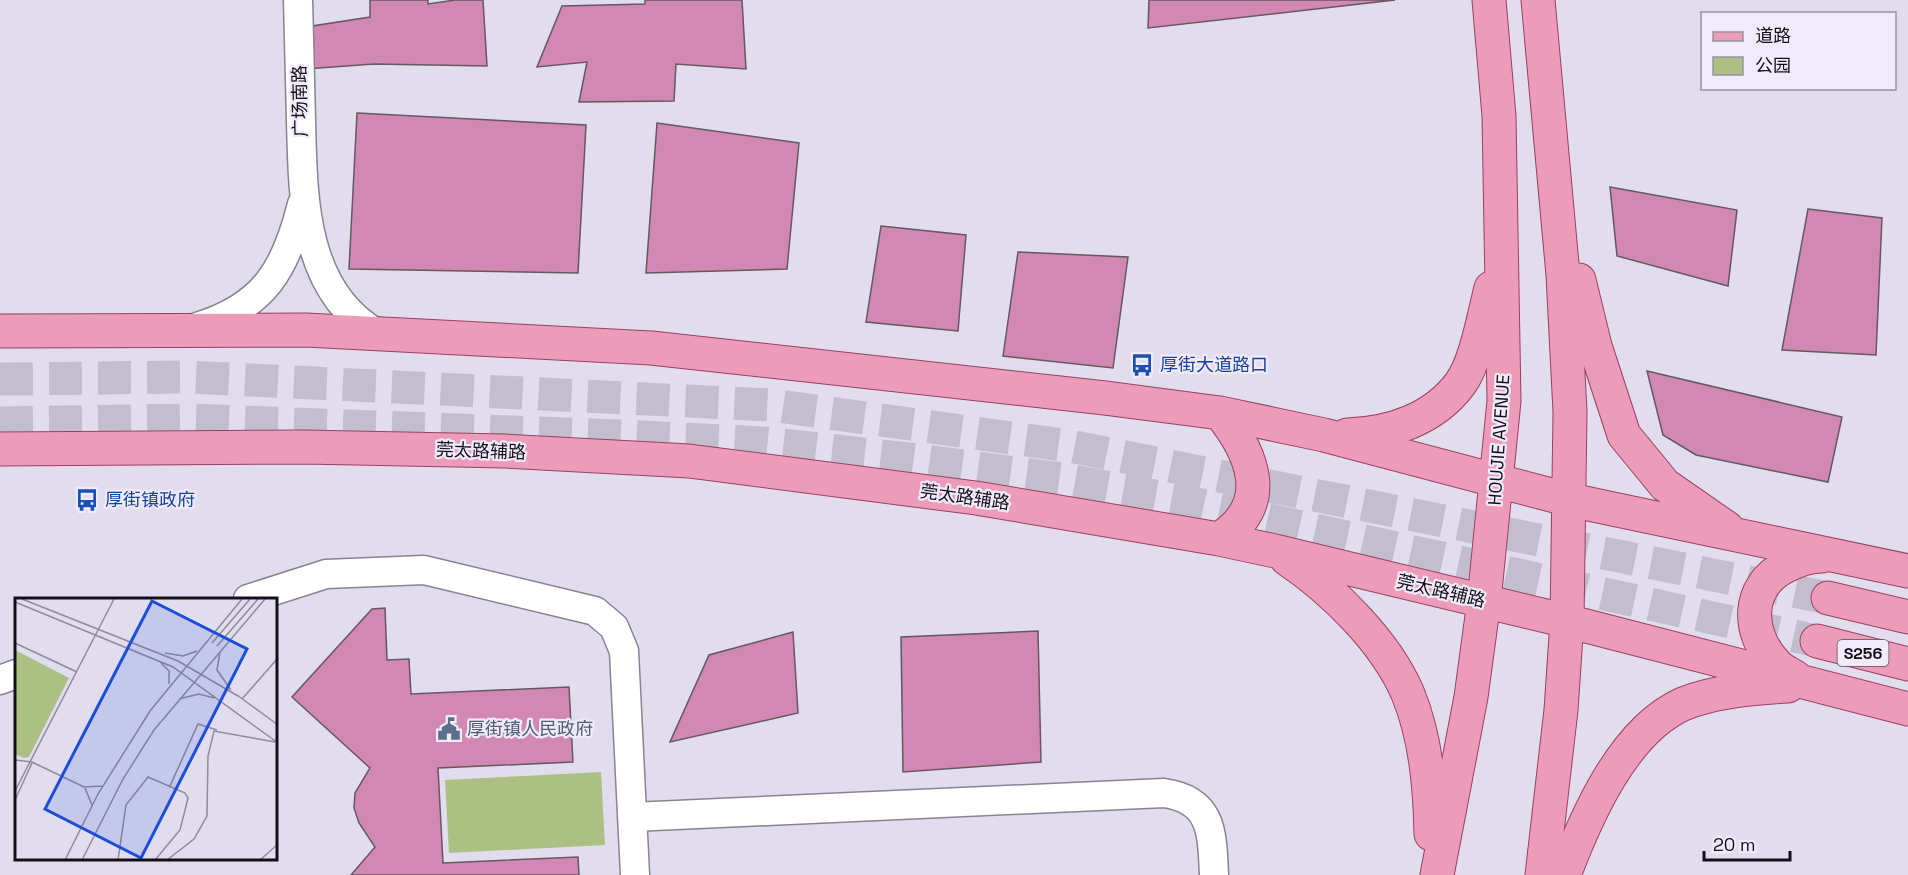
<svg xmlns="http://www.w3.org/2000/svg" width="1908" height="875" viewBox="0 0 1908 875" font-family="'Space Grotesk','Noto Sans SC',sans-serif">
<rect width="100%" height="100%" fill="#e2ddee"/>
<path fill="#adc083" d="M601 772 605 845 449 853 445 780Z"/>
<path fill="#d188b3" stroke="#675760" stroke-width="1.5" d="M370 0H428V4L455 0H483L487 66 374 64 306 69V27L370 17Z
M645 0H742L746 69 676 64 674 101 579 102 587 62 537 67 562 6 645 4Z
M1149 0H1395L1148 28Z
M357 113 586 125 578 273 349 269Z
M657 123 799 143 787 269 646 273Z
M1610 187 1737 210 1728 286 1617 256Z
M1808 209 1882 218 1876 355 1782 350Z
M881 226 966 235 958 331 866 322Z
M1018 252 1128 257 1113 368 1003 356Z
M1647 371 1842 417 1828 482 1696 455 1663 435Z
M385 608 387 660 409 659 411 694 569 687 573 762 438 768 443 863 578 857 579 875H351L375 847 359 823 354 808 355 793 370 768 292 697 372 609Z
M1038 631 1041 762 903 772 901 637Z
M793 632 798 713 670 742 709 655Z"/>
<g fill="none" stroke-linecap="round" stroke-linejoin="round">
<path stroke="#c3bece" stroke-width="33" stroke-dasharray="33 16" stroke-linecap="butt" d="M0 379 188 377 771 405 1070 446 1828 598
M0 423 189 420 619 436 764 443 909 459 1062 479 1188 502 1817 641"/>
<g stroke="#888392" stroke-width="31">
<path id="minor" d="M298 0C299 40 300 80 301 120 303 196 302 291 378 334
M197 327C264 307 286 269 302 204
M248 599 326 574 424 570 595 611 614 627 624 651 635 875
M0 680 16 674
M632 817 1164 793C1213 800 1212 833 1214 875"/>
</g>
<g stroke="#984060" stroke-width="35">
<path id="major" d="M1538 0 1563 275 1570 412 1567 621 1561 710 1542 875
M1579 280 1595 346 1624 435 1665 485 1727 528
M0 331 306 330 651 348 1105 398 1220 413 1324 435 1570 500 1908 571
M1347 435C1390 434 1434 419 1460 384 1476 363 1484 315 1491 288
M0 449 304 447 505 451 689 461 976 498 1219 539 1275 551 1567 621 1908 709
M1219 539C1274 505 1253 454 1220 413
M1287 559C1333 590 1386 642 1408 694 1426 738 1430 787 1431 834
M1828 598 1908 617
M1817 641 1908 664
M1795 677C1789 673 1781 670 1776 664 1746 633 1746 586 1786 566 1798 560 1809 556 1822 556
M1437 875 1471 697 1484 601 1504 401 1499 116 1489 0
M1564 875C1586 817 1623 731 1683 704 1715 691 1754 688 1788 686"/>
</g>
<use href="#minor" stroke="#fff" stroke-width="28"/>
<use href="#major" stroke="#ec9cb8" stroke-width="33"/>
</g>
<defs>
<g id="bus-bare" transform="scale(1.8)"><path d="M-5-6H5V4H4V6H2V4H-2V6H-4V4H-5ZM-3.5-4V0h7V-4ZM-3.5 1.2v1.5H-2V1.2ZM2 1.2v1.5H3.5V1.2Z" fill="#1a4fb4" stroke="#f0eafb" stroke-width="2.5" paint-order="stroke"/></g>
<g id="civic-bare" transform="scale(1.8)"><path d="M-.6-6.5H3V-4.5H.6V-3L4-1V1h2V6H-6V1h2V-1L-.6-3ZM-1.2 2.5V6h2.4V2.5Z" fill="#5c6f8a" stroke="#f0eafb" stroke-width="2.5" paint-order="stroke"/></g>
</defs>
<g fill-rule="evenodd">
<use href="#bus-bare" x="1142" y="365"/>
<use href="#bus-bare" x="87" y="500"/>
<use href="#civic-bare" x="449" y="729"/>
</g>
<g text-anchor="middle" stroke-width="4.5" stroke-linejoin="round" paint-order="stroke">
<rect fill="#f0eafb" stroke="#55515b" stroke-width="1.5" x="1837.5" y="640" width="51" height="26" rx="4.5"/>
<g font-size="16" font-weight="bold" fill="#121016">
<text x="1863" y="659">S256</text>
</g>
<g font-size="18" fill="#121016" stroke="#f0eafb">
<text transform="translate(300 101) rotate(-91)" y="6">广场南路</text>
<text transform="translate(1499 440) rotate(-86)" y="6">HOUJIE AVENUE</text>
<text transform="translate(481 451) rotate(2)" y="6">莞太路辅路</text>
<text transform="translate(965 497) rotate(8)" y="6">莞太路辅路</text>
<text transform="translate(1441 591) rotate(13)" y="6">莞太路辅路</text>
</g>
<g font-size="18" fill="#164399" stroke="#f0eafb" text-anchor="start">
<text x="1160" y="371">厚街大道路口</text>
<text x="105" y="506">厚街镇政府</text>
</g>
<g font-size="18" fill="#4e5e75" stroke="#f0eafb" text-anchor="start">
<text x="467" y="735">厚街镇人民政府</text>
</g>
</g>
<g transform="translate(15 598)">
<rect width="262" height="262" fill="#e2ddee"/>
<path d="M0 52 54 80 14 159 9 160 0 156Z" fill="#adc083"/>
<path fill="none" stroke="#8f8b98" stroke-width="1.5" d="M7 1 163 63 223 98M0 4 158 69 263 145M0 45 62 74M197 45 235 1M202 48 243 1M205 54 202 72 216 92M150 55 168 58 182 53M146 65 154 73V86M222 97 263 127M164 101 184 96 199 100M227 101 263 60M0 162 17 164 69 189 88 188M155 188 183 126 202 132M70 190 77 207M0 193 99 1M0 202 17 165M50 262 83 196 135 113 227 1M67 262 108 181 139 132 250 1M103 262 111 207 133 179 170 195 173 200 165 232 140 262M152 262 179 241 192 218 193 158 199 133 260 144M245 262 263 246"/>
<path fill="#1d4ed8" fill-opacity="0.15" stroke="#1d4ed8" stroke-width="3" d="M137 3 232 51 126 260 30 211Z"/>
<rect width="262" height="262" fill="none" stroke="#121016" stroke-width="3"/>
</g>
<rect x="1701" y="12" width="195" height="78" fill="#f0eafb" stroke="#97939f" stroke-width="1.5"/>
<rect x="1713" y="32" width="30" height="9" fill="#ec9cb8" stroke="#97939f" stroke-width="1.5"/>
<text x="1755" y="42" font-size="18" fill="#121016">道路</text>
<rect x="1713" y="57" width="30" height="18" fill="#adc083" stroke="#97939f" stroke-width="1.5"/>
<text x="1755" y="72" font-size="18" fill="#121016">公园</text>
<path d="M1704 851v9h86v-9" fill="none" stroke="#121016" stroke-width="3"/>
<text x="1713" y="851" font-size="18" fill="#121016" stroke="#f0eafb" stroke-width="4.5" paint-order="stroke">20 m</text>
</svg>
